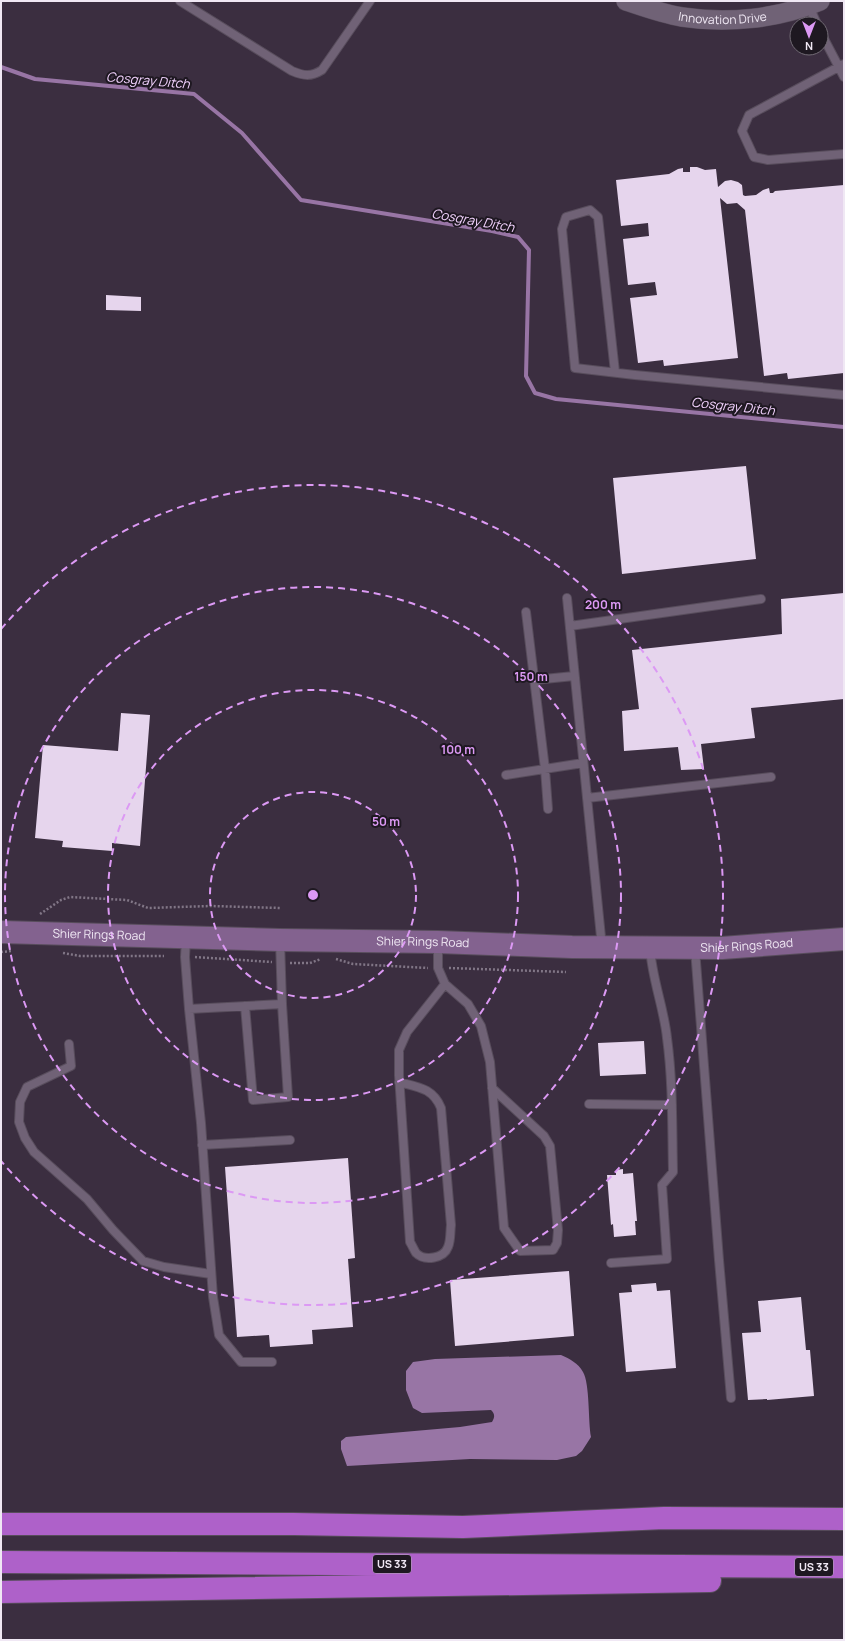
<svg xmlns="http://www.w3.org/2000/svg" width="845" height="1641" viewBox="0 0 845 1641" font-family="Manrope,sans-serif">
<rect width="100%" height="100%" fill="#3b2e40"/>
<path fill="#9875a5" d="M561 1355C570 1359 578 1363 583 1372 590 1384 588 1421 591 1437L582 1451 576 1456 557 1460 470 1459 347 1466 341 1449V1441L346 1437 460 1427 492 1422C495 1417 495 1414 491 1410L422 1413 413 1408 406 1390V1371L413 1362 435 1359Z"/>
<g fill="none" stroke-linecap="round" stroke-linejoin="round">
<path stroke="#9875a5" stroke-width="4" d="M1 67 35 79 194 94 242 133 301 200 492 231 518 237 529 250 526 376 535 393 556 399 844 427"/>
</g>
<path fill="#e6d5ed" d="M690 167H697L705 170 716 169 718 187 725 181 731 180 738 182 742 185 743 195 745 196 756 195 763 190 769 188 770 193H773L775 191 844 185V373L788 379 787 373 764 376 745 210 737 203 727 204 720 198 738 358 664 366 663 360 638 363 630 298 657 295 655 282 628 285 623 239 649 236 648 223 621 226 616 180 669 174 678 169 683 168V172H690Z
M106 295 141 297V311L106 310Z
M746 466 756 559 622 574 613 478Z
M844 593V699L751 708 755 738 701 744 704 769 681 770 678 747 624 751 622 711 639 709 632 650 782 634 781 599Z
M121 713 150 715 140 846 112 843V851L62 847 63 841 35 838 43 745 118 751Z
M644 1041 646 1074 600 1076 598 1043Z
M348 1158 355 1258 348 1259 353 1327 312 1330 313 1344 270 1347 269 1335 237 1337 225 1167Z
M623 1169V1174L633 1173 637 1221H635L636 1235 614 1237 613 1224 611 1225 607 1175H616V1170Z
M569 1271 574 1336 455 1346 450 1280Z
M656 1283 657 1291 670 1290 676 1368 626 1372 619 1293 632 1292 631 1285Z
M801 1297 806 1350H810L814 1396 767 1400V1399L748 1400 742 1333 761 1332 758 1301Z"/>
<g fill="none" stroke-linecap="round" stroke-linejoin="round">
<g stroke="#584d5c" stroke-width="10">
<path id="service" d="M180 1 292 71C304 76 311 77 322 70L370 1
M809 6 817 24
M821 33 844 77
M844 64 749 115 742 131 754 157 768 160 844 154
M615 372 598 217 590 210 566 217 562 229 575 368 635 375 844 395
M567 598 602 947
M526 612 545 769 548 809
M570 626 761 599
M534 680 574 676
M506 775 583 763
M587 798 771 777
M186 939 185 957 189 1009 201 1123 213 1297 219 1335 241 1362H272
M438 943V968L445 984 468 1004 481 1026 490 1062 504 1228 520 1251 553 1250 557 1243 558 1230 550 1146 544 1136 492 1088
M695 949 719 1260 731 1398
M245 1006 253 1100 288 1097 282 1004
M189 1009 282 1004 280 940
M69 1044 71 1066 27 1087 20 1102 19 1122 25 1138 34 1152 87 1199 113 1230 143 1261 164 1267 211 1274
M399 1082C418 1087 433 1088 441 1108L451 1225C450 1232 451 1240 448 1247 444 1258 425 1262 416 1253 414 1250 412 1245 410 1242L399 1075V1050L407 1032 445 984
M589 1104 672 1105
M202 1145 290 1140
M611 1263 667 1259 662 1185 673 1172C672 1127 673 1082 667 1038 664 1008 652 979 650 948"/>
</g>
<g stroke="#584d5c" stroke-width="20">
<g id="tertiary">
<path id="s1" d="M626 1C644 7 663 14 682 17 727 24 778 19 820 1"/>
</g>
</g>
<g stroke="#584d5c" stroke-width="24">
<g id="secondary">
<path id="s2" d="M1 932 280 940 438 942 572 947 722 948 844 939"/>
</g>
</g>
<g stroke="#584d5c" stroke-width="24">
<path id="motorway" d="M1 1524H294L463 1527 664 1518 844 1519
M1 1562 844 1567
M1 1592 710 1581"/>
</g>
<path stroke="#817686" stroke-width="2.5" stroke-dasharray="2 2" stroke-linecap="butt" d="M40 914 61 900 70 897 127 900 148 908 211 906 280 908
M1 952 12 951
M63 953 80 956H164
M195 957 272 962
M336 959 353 964 428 968
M290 963H310L321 959
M449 968 566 972"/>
<use href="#service" stroke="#706276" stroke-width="8"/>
<use href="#tertiary" stroke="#706276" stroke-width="19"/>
<use href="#secondary" stroke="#83628f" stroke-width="22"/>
<use href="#motorway" stroke="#ae61c9" stroke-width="22"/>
</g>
<g fill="none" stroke="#dc99f4" stroke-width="2" stroke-dasharray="7 5">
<circle cx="313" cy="895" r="103"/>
<circle cx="313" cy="895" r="205"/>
<circle cx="313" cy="895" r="308"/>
<path d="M1 629A410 410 0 1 1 1 1161"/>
</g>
<g text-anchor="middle" stroke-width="4" stroke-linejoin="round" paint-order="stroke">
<g fill="#1e1821" stroke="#b1aab5" stroke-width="1">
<rect x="373" y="1555" width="38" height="18" rx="3"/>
<rect x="795" y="1558" width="38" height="18" rx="3"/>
</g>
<g font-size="11" font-weight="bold" fill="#f0e8f4">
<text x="392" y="1568">US 33</text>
<text x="814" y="1571">US 33</text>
</g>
<g font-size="12" fill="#f0e8f4" stroke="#1e1821">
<text dy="4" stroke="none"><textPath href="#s1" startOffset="99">Innovation Drive</textPath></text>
<text dy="4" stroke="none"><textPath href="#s2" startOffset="98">Shier Rings Road</textPath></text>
<text dy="4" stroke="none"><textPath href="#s2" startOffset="422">Shier Rings Road</textPath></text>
<text dy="4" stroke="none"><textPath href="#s2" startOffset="746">Shier Rings Road</textPath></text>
</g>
<g font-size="13" font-style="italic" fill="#f2d2fe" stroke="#1e1821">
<text transform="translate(148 80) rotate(5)" y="5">Cosgray Ditch</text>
<text transform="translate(473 220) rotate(10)" y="5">Cosgray Ditch</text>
<text transform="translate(733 406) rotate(6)" y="5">Cosgray Ditch</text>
</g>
</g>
<circle cx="313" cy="895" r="6" fill="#dc99f4" stroke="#1e1821" stroke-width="2"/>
<g font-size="12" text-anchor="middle" font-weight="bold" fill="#dc99f4" stroke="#1e1821" stroke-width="4" stroke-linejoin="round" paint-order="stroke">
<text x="603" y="609">200 m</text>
<text x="531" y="681">150 m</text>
<text x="458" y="754">100 m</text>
<text x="386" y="826">50 m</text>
</g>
<rect width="845" height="1641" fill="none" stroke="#f0e8f4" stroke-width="4"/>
<g transform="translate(809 36) rotate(180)"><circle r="19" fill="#1e1821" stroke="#726b75"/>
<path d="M0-3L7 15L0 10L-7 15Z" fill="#dc99f4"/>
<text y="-6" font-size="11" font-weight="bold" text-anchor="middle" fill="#f0e8f4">N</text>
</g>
</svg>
